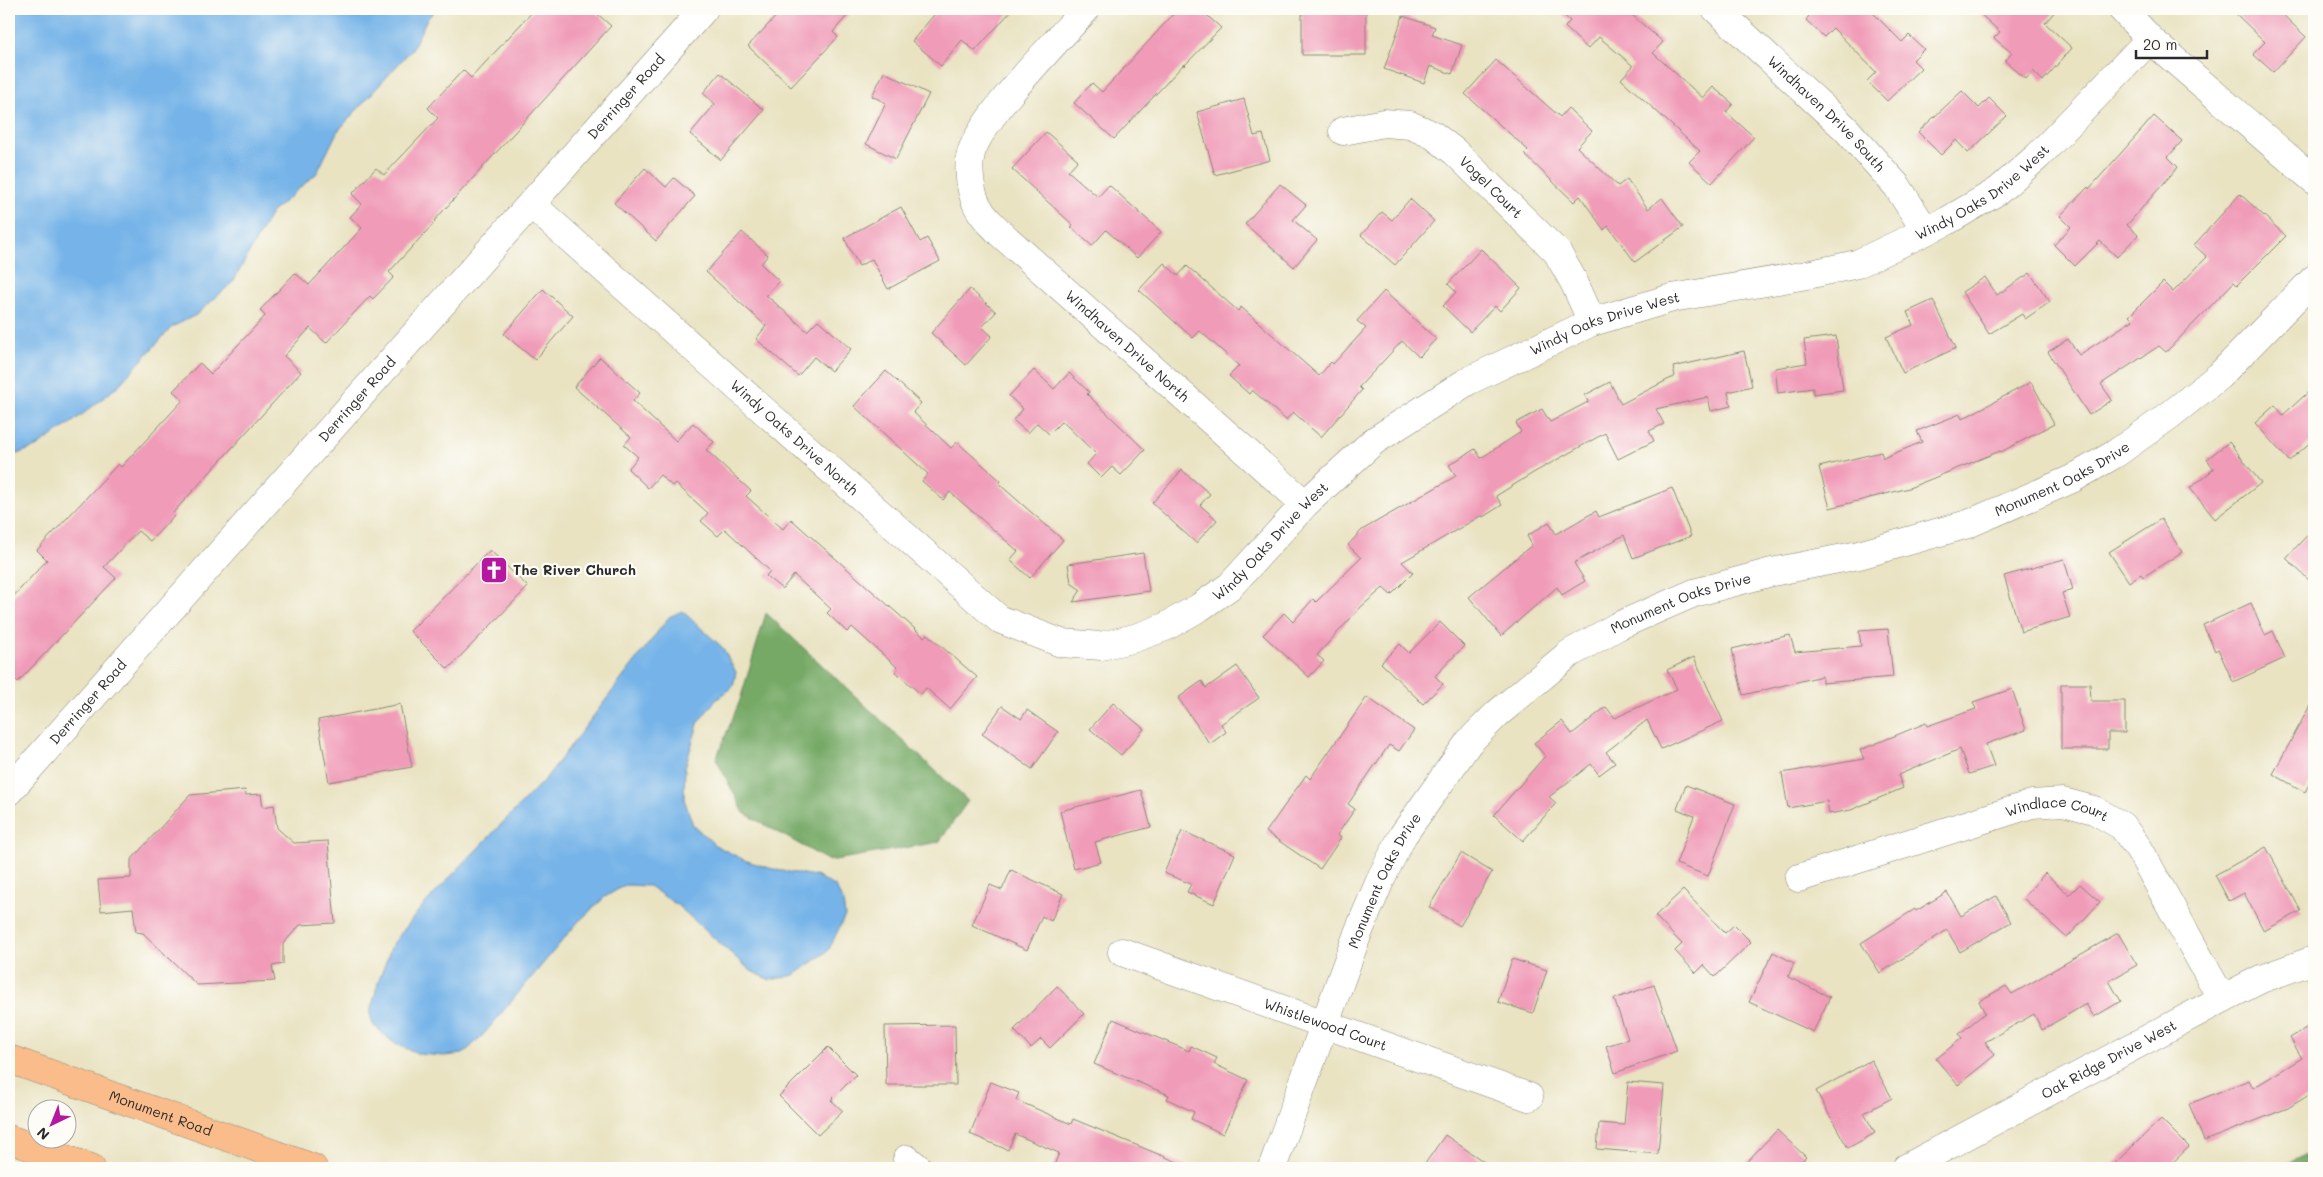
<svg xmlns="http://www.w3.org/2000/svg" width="2323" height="1177" viewBox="0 0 2323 1177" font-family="Mali,sans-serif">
<rect width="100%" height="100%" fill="#fdfcf7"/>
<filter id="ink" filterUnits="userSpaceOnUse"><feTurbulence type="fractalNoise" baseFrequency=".02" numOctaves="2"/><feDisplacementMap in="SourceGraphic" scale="10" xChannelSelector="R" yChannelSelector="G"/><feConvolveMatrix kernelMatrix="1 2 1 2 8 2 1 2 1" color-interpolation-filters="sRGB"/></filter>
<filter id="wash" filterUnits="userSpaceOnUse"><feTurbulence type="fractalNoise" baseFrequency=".0096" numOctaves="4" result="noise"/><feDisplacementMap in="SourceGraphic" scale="20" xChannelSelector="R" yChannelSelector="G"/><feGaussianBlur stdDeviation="1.12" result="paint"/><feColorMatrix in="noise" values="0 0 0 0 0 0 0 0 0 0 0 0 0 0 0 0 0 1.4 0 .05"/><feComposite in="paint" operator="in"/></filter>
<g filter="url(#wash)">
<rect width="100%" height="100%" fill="#e9e3c2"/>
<path fill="#75a965" stroke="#506a48" d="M766 613 968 801 939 842 829 861 744 813 716 759 740 700Z
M2314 1150V1168H2279Z"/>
<path fill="#75b3e8" stroke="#506f8a" d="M9 9H437L427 19 412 49 337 132 317 173 271 213 233 282 196 315 172 327 117 387 74 421 36 447 9 457Z
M682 611 722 647 736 672 733 686 715 701 699 721 685 767 684 799 693 825 715 845 744 860 776 870 816 876 836 887 843 902 845 916 828 951 795 975 770 980 751 971 677 905 649 886 625 885 605 897 578 922 483 1035 463 1054 444 1056 419 1054 394 1043 373 1025 370 1013 378 983 392 945 420 909 455 872 546 778 669 617Z"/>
<g id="blocks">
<path fill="#f09bb8" d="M535 9H592L611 26 434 221 435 222 389 272 394 277 373 299 370 296 326 343 310 328 284 356 301 372 172 514 174 516 150 541 138 531 104 567 116 578 18 682 9 673V601L47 560 37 550 118 464 121 467 183 400 173 391 200 363 211 374 265 316 260 310 295 273 309 285 362 228 350 217 362 204 352 194 376 168 384 175 438 118 428 108 463 70 471 78Z
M783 9H853L833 32 838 37 791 87 748 46Z
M939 9H1013L975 51 962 40 941 66 912 41Z
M1178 9H1200L1221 28 1184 66V64L1114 139 1074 103 1092 83 1102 92Z
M1302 9H1366V55H1302Z
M1557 9H1625L1663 42 1653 53 1703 98 1713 87 1733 104 1726 112 1754 137 1712 183 1689 162 1700 151 1621 79 1633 66 1599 37 1588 49 1565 27 1570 21Z
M1814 9H1869L1902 42 1909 35 1924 49 1913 60 1921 68 1887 101 1867 81 1876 72 1833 28 1824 37 1806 20Z
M1975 9H2057L2045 23 2072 48 2043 81 2033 71 2026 79 2005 61 2012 53 1994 38 2000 32Z
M2231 9H2277L2306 37 2273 72 2253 54 2265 42Z
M1403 16 1435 27 1432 35 1462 45 1452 74 1430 66 1424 83 1384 69Z
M1496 60 1560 117 1568 108 1592 131 1577 147 1618 186 1627 179 1648 209 1662 198 1683 227 1635 262 1608 226 1604 230 1580 196 1574 202 1524 154 1528 150 1465 94Z
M884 72 929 94 896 159 866 144 886 103 872 96Z
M720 73 764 110 721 160 690 134 715 104 703 93Z
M1962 91 1979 108 1989 98 2007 116 1968 153 1956 140 1941 155 1918 132Z
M1244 99 1254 136 1263 134 1270 160 1215 175 1197 112Z
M2154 116 2182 141 2168 157 2178 167 2127 225 2138 235 2117 257 2100 241 2075 266 2054 245 2071 227 2060 216 2088 187 2089 189Z
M1046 132 1078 160 1068 171 1098 197 1109 185 1161 232 1137 258 1106 230 1092 246 1071 227 1073 225 1012 169Z
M645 168 666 187 674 178 695 196 656 241 614 203Z
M1280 184 1306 205 1293 220 1317 240 1294 267 1245 224Z
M2240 194 2286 236 2237 285 2234 282 2166 352 2159 346 2101 384 2112 400 2089 415 2048 352 2068 339 2079 355 2133 320 2129 316 2163 282 2173 292 2207 257 2194 245Z
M1410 199 1434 221 1395 265 1361 235 1382 212 1392 220Z
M901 207 920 242 927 238 940 261 888 289 872 259 859 266 844 238Z
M742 232 768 255 761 264 779 281 766 295 807 331 818 320 851 349 831 371 814 357 798 376 756 339 766 326 706 272Z
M1481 249 1521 288 1500 311 1495 306 1470 332 1443 306 1456 292 1448 284Z
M1164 263 1178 276 1187 266 1238 311 1241 307 1319 376 1331 362 1333 364 1366 328 1357 321 1384 291 1436 339 1419 357 1402 341 1359 387 1362 390 1321 437 1293 412 1286 420 1252 390 1249 394 1229 376 1239 366 1200 331 1193 338 1139 290Z
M2030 273 2050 302 2025 319 2022 314 1989 334 1962 292 1985 277 1997 295Z
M543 289 573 316 535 360 504 334Z
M970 289 996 312 982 327 992 336 966 365 931 333Z
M1933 300 1956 348 1903 373 1886 337 1913 325 1907 312Z
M1836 336 1843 390 1813 394V388L1778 393 1775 368 1807 363 1804 340Z
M1744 351 1752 386 1728 392 1731 406 1711 411 1708 397 1656 409 1664 424 1649 431 1654 441 1618 459 1605 433 1533 473 1496 496 1502 505 1483 517 1482 515 1402 562 1413 573 1391 595 1383 588 1362 606 1317 655 1324 661 1309 677 1263 635 1284 613 1293 622 1313 599 1316 602 1361 558 1348 545 1362 530 1456 476 1449 465 1475 449 1481 458 1521 432 1516 423 1542 409 1550 422 1588 402 1585 395 1610 382 1621 404 1675 376 1673 367Z
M600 357 640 393 633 401 676 441 693 423 714 442 706 450 751 491 746 496 783 529 791 519 924 637 927 634 977 677 950 709 926 688 921 694 895 672 898 668 852 627 847 632 827 613 831 609 794 575 782 589 766 576 770 571 725 529 718 536 701 521 708 513 675 483 672 486 660 475 648 488 628 469 638 457 624 445 631 437 574 387Z
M1034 370 1054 389 1069 373 1089 392 1087 394 1145 450 1121 475 1112 467 1101 478 1087 464 1096 454 1062 421 1049 434 1037 423 1028 433 1013 420 1023 409 1009 396Z
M886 371 921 403 913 412 951 448 957 442 1001 481 999 484 1063 540 1030 578 1010 560 1018 551 950 492 943 500 922 481 928 474 854 406Z
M2031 382 2054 424 2001 452 2000 451 1909 488 1830 508 1819 467 1881 452 1883 458 1922 442 1917 431 1960 414 1962 419Z
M2314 387V439L2289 461 2255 423 2275 405 2283 415Z
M2229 442 2261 483 2215 519 2190 488 2214 469 2207 459Z
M1182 470 1210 494 1200 505 1217 520 1196 543 1152 503Z
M1672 488 1691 536 1633 558 1624 535 1574 563 1585 581 1562 595 1557 587 1501 636 1469 597 1532 545 1527 536 1549 522 1556 534 1596 511 1599 517Z
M2161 519 2182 552 2143 577 2141 574 2129 582 2109 552Z
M2314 528V585L2286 558Z
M490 550 528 587 448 669 410 631Z
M1143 553 1149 591 1073 602 1081 590 1071 583 1068 564Z
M2064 559 2073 590 2062 593 2070 617 2021 632 2004 576Z
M2251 603 2265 635 2273 631 2285 658 2233 682 2218 649 2215 651 2203 625Z
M1440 622 1464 646 1435 676 1443 684 1423 704 1381 663 1400 644 1409 653Z
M1888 629 1893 677 1822 683V676L1743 695 1732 649 1790 635 1795 652 1861 646 1859 631Z
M1694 657 1723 721 1661 749 1647 720 1606 752 1615 763 1599 775 1591 764 1549 797 1556 803 1523 841 1494 815 1545 756 1534 743 1562 721 1572 734 1606 707 1615 718 1677 689 1667 670Z
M1237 666 1259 698 1221 724 1226 732 1210 744 1178 698 1202 681 1206 688Z
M2061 684H2090L2091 701H2125V733H2108V749H2061Z
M2012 689 2026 730 1986 744 1994 766 1969 774 1960 749 1898 775 1903 788 1851 810 1829 814 1827 801 1788 808 1782 773 1864 759 1860 750 1926 723 1927 726 1976 709 1973 702Z
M1367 697 1414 730 1399 751 1389 745 1348 804 1355 809 1337 835 1341 838 1320 869 1266 832 1306 775 1310 779Z
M2314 698V775L2305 792 2273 774Z
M1113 703 1144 729 1121 755 1090 729Z
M400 704 412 767 329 782 318 720Z
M1002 706 1021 719 1027 710 1058 732 1032 769 982 734Z
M1686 785 1735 804 1708 876 1676 864 1694 816 1677 809Z
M245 790 246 795 261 794 263 807 274 805 277 828 294 843 328 841 335 923 300 925 283 944V964L272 966 275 981 197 985 143 933 136 932 133 908 101 911 98 880 131 878V860L190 795Z
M1141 790 1151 827 1095 842 1101 862 1074 869 1060 811Z
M1182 831 1235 854 1214 904 1187 892 1191 884 1164 873Z
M2266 847 2301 911 2264 931 2244 893 2229 901 2215 875Z
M1461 853 1492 872 1460 926 1429 907Z
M1011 870 1063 894 1051 921 1042 916 1027 950 972 925 990 885 1002 890Z
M2045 873 2069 895 2080 884 2100 902 2067 938 2023 898Z
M1683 890 1725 933 1734 925 1751 942 1715 977 1704 965 1696 973 1675 951 1682 944 1655 916Z
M1947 892 1961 916 1996 896 2011 922 1960 952 1947 930 1880 973 1861 943 1915 909 1916 911Z
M2118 933 2137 965 2109 981 2121 1001 2094 1017 2086 1004 2042 1030 2034 1014 1985 1042 1995 1055 1958 1085 1936 1059 1962 1038 1959 1034 1985 1013 1979 1001 2006 986 2012 994Z
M1773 952 1794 963 1788 977 1830 997 1813 1032 1749 1002Z
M1512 959 1547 970 1533 1013 1498 1002Z
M1654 985 1677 1051 1615 1073 1606 1046 1628 1039 1614 999Z
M1057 986 1084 1014 1050 1048 1041 1039 1031 1048 1014 1030Z
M1113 1019 1189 1051 1191 1046 1217 1058 1214 1064 1248 1080 1223 1134 1191 1119 1194 1112 1167 1099 1169 1095 1094 1064Z
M2314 1023V1092L2288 1108 2204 1141 2189 1104 2249 1080 2253 1088 2302 1058 2290 1038Z
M955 1025 956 1085H886L885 1026Z
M828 1047 856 1075 831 1100 843 1111 818 1135 779 1096Z
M1871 1060 1892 1098 1864 1113 1875 1133 1848 1148 1816 1091Z
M991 1082 1019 1093 1016 1100 1071 1124 1073 1119 1192 1168H1053L1059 1153 1015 1134 1008 1150 970 1134Z
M1628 1082 1664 1085 1658 1154 1597 1149 1599 1123 1624 1125Z
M2161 1119 2189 1147 2167 1168H2110Z
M1777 1130 1806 1157 1795 1168H1741Z
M1445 1135 1493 1168H1422Z"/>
</g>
</g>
<g filter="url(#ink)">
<use href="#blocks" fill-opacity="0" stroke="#8a8776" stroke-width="1"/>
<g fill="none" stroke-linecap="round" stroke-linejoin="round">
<g stroke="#8a8776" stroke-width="29">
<g id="minor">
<path id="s1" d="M1086 9C1060 38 974 124 970 158 968 174 971 197 980 210 984 218 994 226 1000 233L1305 504"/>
<path id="s2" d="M1716 9 1845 128 1897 186 1925 230"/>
<path d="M2122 9 2150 39 2314 180"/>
<path id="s3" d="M1343 131 1384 123 1410 125 1433 135 1455 152 1557 252 1574 282 1592 322"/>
<path id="s4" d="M531 204 999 619 1061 643 1101 646 1135 638 1165 627 1200 607 1230 586 1305 504 1374 441 1468 381 1592 322 1672 298 1807 275 1857 264 1947 221 1998 191 2038 156 2150 39"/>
<path id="s5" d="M9 791 704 9"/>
<path id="s6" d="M1799 878 2032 804 2063 802 2094 810 2122 826 2139 849 2222 999"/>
<path id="s7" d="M1122 952 1529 1097"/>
<path d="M907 1159 918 1168"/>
<path id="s8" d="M1272 1168 1358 933 1382 876 1403 835 1469 742 1497 714 1569 654 1618 626 1694 593 1772 572 1859 555 1968 524 2072 479 2115 454 2170 415 2219 376 2314 279"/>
<path id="s9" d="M1906 1168 2222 999 2261 979 2314 960"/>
</g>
</g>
<g stroke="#8a8776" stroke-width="29">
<g id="major">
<path id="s10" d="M9 1059 313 1168"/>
<path d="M9 1139 91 1168"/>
</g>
</g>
<use href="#minor" stroke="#fff" stroke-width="28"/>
<use href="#major" stroke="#fabc8b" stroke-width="28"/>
</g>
</g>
<defs>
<g id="church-square" transform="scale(1.4375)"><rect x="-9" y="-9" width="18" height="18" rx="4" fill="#b5179e" stroke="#fdfcf7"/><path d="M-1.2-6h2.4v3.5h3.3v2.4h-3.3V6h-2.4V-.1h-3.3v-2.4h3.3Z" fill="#fff"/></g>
</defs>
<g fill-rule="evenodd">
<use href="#church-square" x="494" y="570"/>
</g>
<g text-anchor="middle" stroke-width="4.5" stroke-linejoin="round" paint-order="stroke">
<g font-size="14" fill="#2b2b2b" stroke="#fdfcf7">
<text dy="5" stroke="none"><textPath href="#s5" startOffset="929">Derringer Road</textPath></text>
<text dy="5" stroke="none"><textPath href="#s2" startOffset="152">Windhaven Drive South</textPath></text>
<text dy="5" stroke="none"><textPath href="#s3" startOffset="171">Vogel Court</textPath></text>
<text dy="5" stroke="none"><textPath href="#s4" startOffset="1746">Windy Oaks Drive West</textPath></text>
<text dy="5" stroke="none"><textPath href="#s4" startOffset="1341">Windy Oaks Drive West</textPath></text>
<text dy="5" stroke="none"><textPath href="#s1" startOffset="445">Windhaven Drive North</textPath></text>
<text dy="5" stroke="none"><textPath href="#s5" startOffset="524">Derringer Road</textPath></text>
<text dy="5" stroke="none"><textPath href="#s4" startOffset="352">Windy Oaks Drive North</textPath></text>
<text dy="5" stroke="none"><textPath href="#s8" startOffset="1132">Monument Oaks Drive</textPath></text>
<text dy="5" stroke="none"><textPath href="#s4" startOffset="936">Windy Oaks Drive West</textPath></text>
<text dy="5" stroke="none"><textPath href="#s8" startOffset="729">Monument Oaks Drive</textPath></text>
<text dy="5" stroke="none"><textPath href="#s5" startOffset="119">Derringer Road</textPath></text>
<text dy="5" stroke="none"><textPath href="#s6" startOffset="270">Windlace Court</textPath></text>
<text dy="5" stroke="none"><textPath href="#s8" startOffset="309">Monument Oaks Drive</textPath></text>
<text dy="5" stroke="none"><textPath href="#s7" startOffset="216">Whistlewood Court</textPath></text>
<text dy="5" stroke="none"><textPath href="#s9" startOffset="230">Oak Ridge Drive West</textPath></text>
<text dy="5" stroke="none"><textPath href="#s10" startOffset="161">Monument Road</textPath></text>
</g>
<g font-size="14" font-weight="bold" fill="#2b2b2b" stroke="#fdfcf7" text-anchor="start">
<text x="513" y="575">The River Church</text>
</g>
</g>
<rect width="2323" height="1177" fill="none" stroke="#fdfcf7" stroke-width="30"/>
<g transform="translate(52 1124) rotate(223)"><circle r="24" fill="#fdfcf7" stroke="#a9a8a5"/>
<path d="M0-4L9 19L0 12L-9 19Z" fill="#b5179e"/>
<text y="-8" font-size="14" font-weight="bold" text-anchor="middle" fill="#2b2b2b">N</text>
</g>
<path d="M2136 50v8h71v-8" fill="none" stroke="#2b2b2b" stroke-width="2.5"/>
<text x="2143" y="50" font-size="15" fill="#2b2b2b" stroke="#fdfcf7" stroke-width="4" paint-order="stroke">20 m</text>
</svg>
